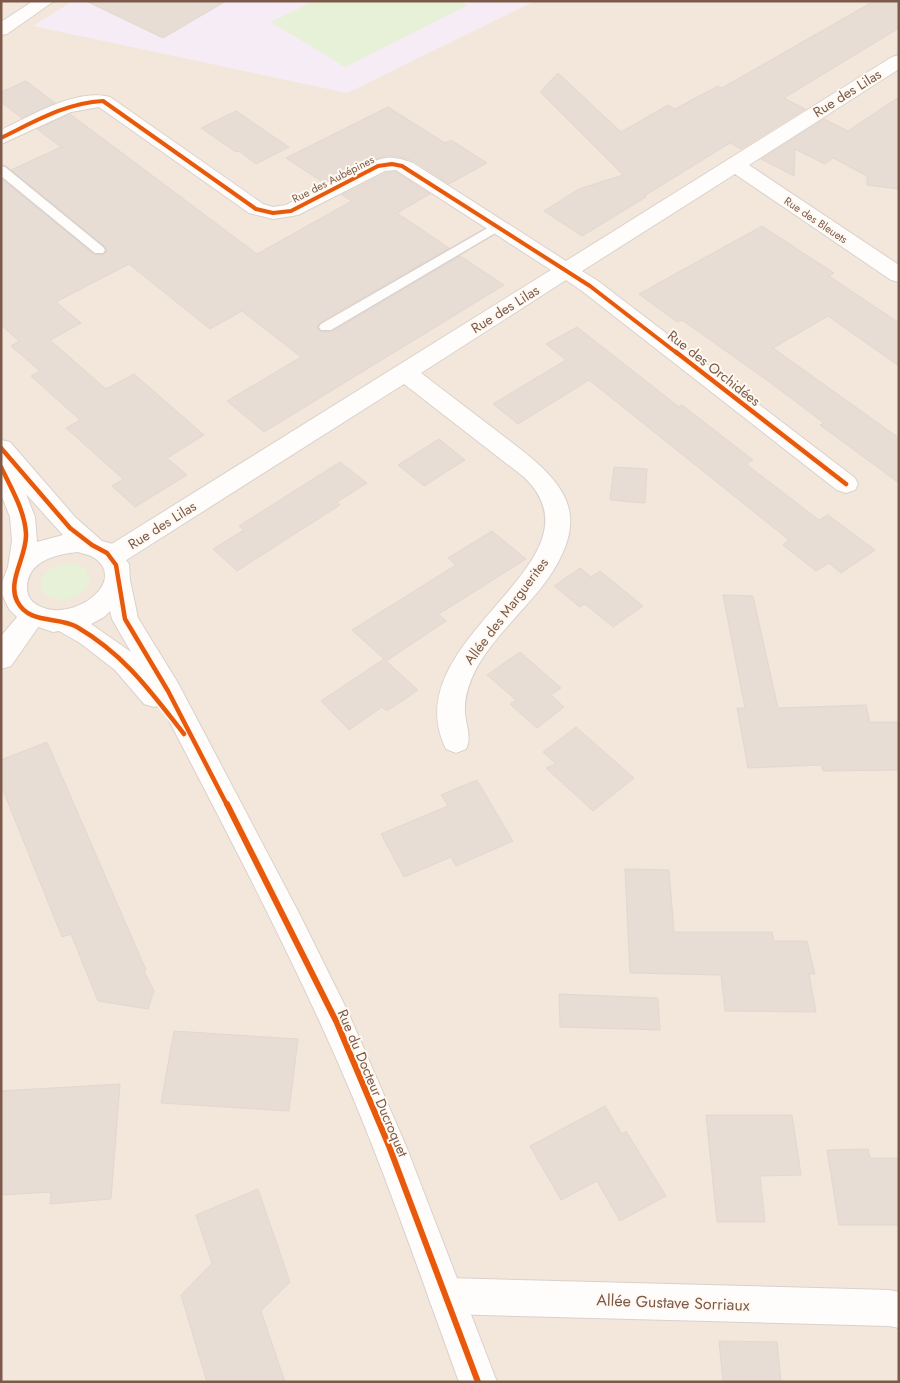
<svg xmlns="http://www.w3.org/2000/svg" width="900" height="1383" viewBox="0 0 900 1383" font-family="Jost,sans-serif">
<rect width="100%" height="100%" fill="#faf4ee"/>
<path fill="#f3e7db" d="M1 1H899V1382H1Z"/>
<path fill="#f6ecf5" d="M73 1H535L347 93 33 26Z"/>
<path fill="#e7f1d8" d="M314 1H461L468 5 345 67 271 22Z
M64 563H72L85 568 90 579C84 599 59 607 43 592L41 580 49 569Z"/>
<path fill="#e7ddd5" stroke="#e3d7d0" d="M86 1H226L163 38Z
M874 1H899V28L784 98 805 109 741 149 730 143 644 196 646 197 582 236 544 211 579 189 623 175 540 92 558 73 621 132 668 105 675 109 718 86 722 88Z
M26 81 55 103 22 118 1 102V92Z
M899 97V189L867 185V176L833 158 825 164 795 149 794 176 761 159 824 119 848 131Z
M388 107 445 143 451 140 487 163 449 184 414 161 397 156H386L362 164 324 183 286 158Z
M236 111 289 147 256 164 239 151 236 152 201 128Z
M70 114 257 254 352 201 342 195 386 173 396 172 430 194 397 213 449 248 320 322 317 328 321 332H332L460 256 504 285 264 432 227 401 301 357 242 311 210 329 129 264 56 302 81 323 50 340 106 389 134 374 204 435 167 458 187 475 135 507 112 486 123 479 66 428 80 420 31 376 40 371 11 346 19 341 1 325V179L94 254 103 255 107 251 104 246 11 170 61 147 37 129Z
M762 226 834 273 829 276 899 323V366L828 316 773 348 899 438V483L820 425 824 423 768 381 682 320 677 322 639 294Z
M577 327 679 407 682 405 753 460 746 464 819 520 828 515 875 550 841 573 829 563 816 571 783 545 789 540 589 380 518 424 493 404 566 360 546 344Z
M439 439 465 460 424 486 398 465Z
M340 462 367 483 337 502 340 505 237 571 213 549 244 530 239 526Z
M614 467 647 469 645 503 610 500Z
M492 531 526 559 439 614 446 621 386 661 418 690 387 711 382 707 349 730 321 701 384 659 352 630 456 565 448 558Z
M580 568 591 577 600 571 643 606 613 627 585 604 580 607 554 586Z
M723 595 753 596 778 708 866 705 870 722H899V770L823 771 821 765 748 768 737 708H745Z
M520 652 561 688 551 695 564 707 537 728 510 704 516 700 487 675Z
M576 727 634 778 593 811 546 768 556 764 543 752Z
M47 742 146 970 144 971 154 991 148 1009 98 1001 71 934 62 937 1 785V760Z
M477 780 513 841 456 866 451 857 404 877 381 834 448 806 441 795Z
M625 869 669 870 674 932H772L774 941H807L815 974H809L816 1012 725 1011 721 975 630 973Z
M559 994 658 998 660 1030 560 1027Z
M174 1031 298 1039 289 1111 161 1103Z
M120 1084 111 1199 50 1204 51 1192 1 1195V1091Z
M605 1106 622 1134 626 1131 666 1196 620 1221 597 1181 561 1200 530 1146Z
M706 1115H792L801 1175 760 1176 765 1222H717Z
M868 1149 870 1158H899V1225H839L827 1150Z
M258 1189 290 1282 261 1311 285 1382H207L181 1295 212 1263 196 1215Z
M719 1341 777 1342 781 1382H723Z"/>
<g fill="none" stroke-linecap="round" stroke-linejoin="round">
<g stroke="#d9d1cc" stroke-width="3">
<path id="service" d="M1 166 5 167 103 247 105 250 103 253H95L1 176Z
M498 222 502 223 504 226 502 229 331 330H321L319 327 321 324Z"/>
</g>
<g stroke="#d9d1cc" stroke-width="2">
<path id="minor" d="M33 1H54L7 34 1 35V22Z
M899 55V69L749 165 899 265V282L891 280 735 174 582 271 598 281 855 478 858 484 855 490 846 493 837 490 582 291 566 280 421 373C448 394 475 414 502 435 559 478 597 509 547 580 525 610 494 636 476 669 469 683 464 697 465 713 466 726 472 737 466 749L456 753 446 749C391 638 613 563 524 477L404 384 120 564 111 567 102 564 98 557 102 550 551 270 396 170 385 171 298 215 273 219 249 213 99 107 71 112 1 144V130C31 116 76 88 110 97L263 204 273 207 286 205C312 192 360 162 386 158 395 157 405 160 413 163L566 261 892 57Z
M33 606 42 609 46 616 11 666 1 669V636L24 609Z
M446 1278 889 1290 899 1292V1328L889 1326 446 1314 433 1309 428 1296 433 1283Z"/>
</g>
<g stroke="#d9d1cc" stroke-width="2">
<path id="tertiary" d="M1 440 10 442 75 517 102 541 113 544 129 564 130 580 138 618 178 683 300 915 348 1012 406 1146 497 1382H459C416 1264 376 1144 323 1029 273 919 216 812 161 705L154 707 144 704 115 670 80 643 59 631 53 632 21 621 9 609 1 592V585L8 567 12 541 10 517 1 494ZM26 494 63 535 37 542 35 517ZM78 552C84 554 91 555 96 559 127 584 71 623 39 606 31 602 27 596 27 588 27 561 56 554 78 552ZM110 611 112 619 131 652 91 624 104 617Z"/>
</g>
<use href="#service" fill="#fefdfc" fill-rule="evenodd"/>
<use href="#minor" fill="#fefdfc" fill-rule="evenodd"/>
<use href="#tertiary" fill="#fefdfc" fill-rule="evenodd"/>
<g stroke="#fff9f2" stroke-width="6">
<path id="cycleway-far2" d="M1 138C34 122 65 103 103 101L256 209 273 213 291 211 378 166 392 164 402 166 590 286 678 354"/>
</g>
<g stroke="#fff9f2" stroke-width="8">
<path id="cycleway-far1" d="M676 352 846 484
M1 448 70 528 92 545 107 553 116 565 125 619 168 691 227 805
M1 467C11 488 25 511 26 534 27 556 7 581 17 601 29 625 58 616 77 627 125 655 151 692 184 734"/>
</g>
<g stroke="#fff9f2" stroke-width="9">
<path id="cycleway" d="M227 804 337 1023 389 1146 478 1382"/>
</g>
<use href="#cycleway-far2" stroke="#e8590c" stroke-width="4"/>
<use href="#cycleway-far1" stroke="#e8590c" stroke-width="4.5"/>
<use href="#cycleway" stroke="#e8590c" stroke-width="6"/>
</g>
<g text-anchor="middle" stroke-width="4" stroke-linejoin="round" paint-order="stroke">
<g font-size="11" fill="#7c5a4a" stroke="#fff9f2">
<text transform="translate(333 179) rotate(-27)" y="4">Rue des Aubépines</text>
<text transform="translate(816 220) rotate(34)" y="4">Rue des Bleuets</text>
</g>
<g font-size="14" fill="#7c5a4a" stroke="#fff9f2">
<text transform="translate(847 93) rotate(-32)" y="5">Rue des Lilas</text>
<text transform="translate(505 309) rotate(-32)" y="5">Rue des Lilas</text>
<text transform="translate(714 368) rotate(38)" y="5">Rue des Orchidées</text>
<text transform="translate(162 525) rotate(-32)" y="5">Rue des Lilas</text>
<text transform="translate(506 611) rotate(-53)" y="5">Allée des Marguerites</text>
<text transform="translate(373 1083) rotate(67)" y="5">Rue du Docteur Ducroquet</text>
</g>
<g font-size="16" fill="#7c5a4a" stroke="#fff9f2">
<text transform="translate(673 1302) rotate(2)" y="6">Allée Gustave Sorriaux</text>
</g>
</g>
<rect width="900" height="1383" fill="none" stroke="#7c5a4a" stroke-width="5"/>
</svg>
